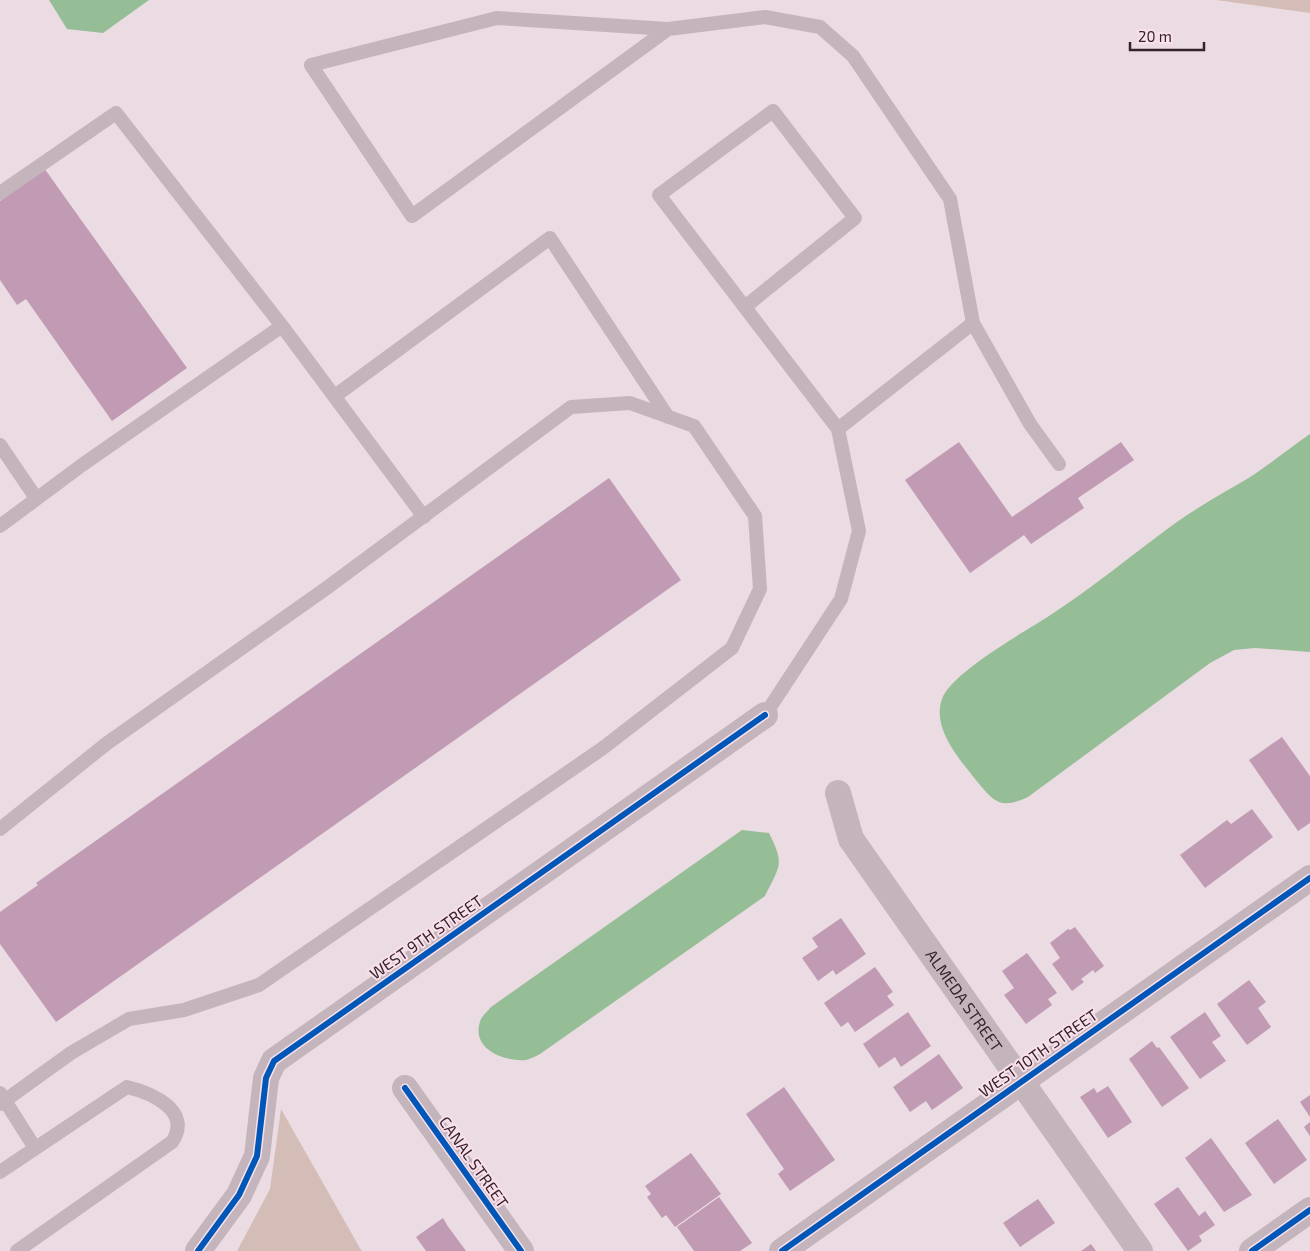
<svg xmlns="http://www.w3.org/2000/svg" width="1310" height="1251" viewBox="0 0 1310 1251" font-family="'Exo 2',sans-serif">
<rect width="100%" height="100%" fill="#ebdbe2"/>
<path fill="#d4bdb7" d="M1216 0H1310V13Z
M281 1109 361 1250 362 1251H237L270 1189Z"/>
<path fill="#96be96" d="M49 0H149L103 33 67 29Z
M1310 434V652L1255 648 1234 650 1210 663 1028 797C1004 808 996 805 980 785 962 762 931 730 942 699 951 673 1024 632 1049 616 1092 588 1132 555 1174 524 1194 510 1214 498 1235 486 1261 472 1285 451 1310 434Z
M742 830 769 833C785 865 780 865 765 896L540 1054C536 1056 530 1059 526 1060 503 1062 469 1048 481 1019 483 1015 488 1011 491 1007Z"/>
<path fill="#c19bb4" d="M44 168 187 368 112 421 26 299 17 305 0 280V201Z
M959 442 1012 517 1121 442 1134 460 1078 498 1084 508 1031 544 1024 535 970 573 905 480Z
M609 478 681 580 56 1022 0 944V912L38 885 36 883Z
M1282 737 1310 776V823L1298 831 1249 760Z
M1252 809 1273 837 1205 888 1180 855 1227 820 1231 824Z
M841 918 866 954 836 975 833 970 818 981 802 958 818 947 812 938Z
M1075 927 1104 966 1095 973 1093 970 1081 979 1084 982 1072 991 1052 964 1060 958 1050 943 1068 929 1070 930Z
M1027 953 1057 993 1048 999 1052 1005 1026 1024 1004 995 1014 988 1002 971Z
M875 967 893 992 887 996 894 1005 855 1032 848 1022 841 1027 824 1003Z
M1249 980 1266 1002 1258 1008 1271 1027 1247 1045 1217 1004Z
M908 1012 931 1046 901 1067 895 1057 879 1068 863 1044Z
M1205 1012 1221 1036 1212 1042 1226 1061 1200 1079 1170 1037Z
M1152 1041 1157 1048 1159 1047 1189 1088 1162 1107 1129 1059Z
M939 1054 963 1088 932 1110 926 1101 910 1112 893 1087Z
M1108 1086 1132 1122 1108 1138 1080 1097 1094 1088 1097 1093Z
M784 1087 835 1160 790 1191 778 1174 784 1169 746 1114Z
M1310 1095V1117L1300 1102Z
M1278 1119 1307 1160 1274 1184 1245 1143Z
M1310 1122V1136L1304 1127Z
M1211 1138 1252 1195 1224 1212 1185 1158Z
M691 1153 721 1194 675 1227 666 1215 662 1218 647 1197 651 1194 645 1186Z
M1178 1187 1199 1216 1205 1211 1215 1225 1199 1236 1202 1241 1188 1251 1154 1204Z
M719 1197 752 1243 740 1251H694L677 1227Z
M1038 1199 1055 1223 1020 1247 1003 1223Z
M443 1218 447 1225 466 1251H426L416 1237Z
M1091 1244 1096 1251H1081Z"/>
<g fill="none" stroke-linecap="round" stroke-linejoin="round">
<path stroke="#c4b4bc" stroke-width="14" d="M668 29 497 18 311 65 412 216 668 29 765 17 820 27 853 56 950 199 973 323 1030 424 1059 464
M0 193 116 113 282 326 82 465 0 526
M746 306 855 218 773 111 659 195 838 429 859 531 841 599 765 715
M282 326 424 517
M335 396 550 238 668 417
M838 429 973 323
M0 445 36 498
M0 829 106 744 328 587 571 407 630 403 694 426 755 516 760 589 732 648 603 748 259 985 184 1010 129 1019 71 1053 0 1104
M0 1093 35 1148
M0 1172 127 1087C152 1093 193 1111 172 1142L17 1251"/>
<g stroke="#c4b4bc" stroke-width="26">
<path id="s1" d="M838 793 851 839 1140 1251"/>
<path d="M405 1088 521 1251"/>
<path d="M198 1251 239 1195 257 1156 266 1078 274 1061 765 715"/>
<path d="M782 1251 1310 878"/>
<path d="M1252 1251 1310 1210"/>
</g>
<g stroke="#fae0eb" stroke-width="9">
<path id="cycleway" d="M405 1088 521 1251
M198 1251 239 1195 257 1156 266 1078 274 1061 765 715
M782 1251 1310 878
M1252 1251 1310 1210"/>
</g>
<use href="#cycleway" stroke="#0057b8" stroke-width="6"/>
</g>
<g text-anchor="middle" stroke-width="4" stroke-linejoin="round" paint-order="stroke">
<g font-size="16" fill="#34232e" stroke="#fae0eb">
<text transform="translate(426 937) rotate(-35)" y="6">WEST 9TH STREET</text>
<text dy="6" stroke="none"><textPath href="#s1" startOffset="245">ALMEDA STREET</textPath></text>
<text transform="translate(1038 1053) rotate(-35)" y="6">WEST 10TH STREET</text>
<text transform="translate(474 1162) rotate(55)" y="6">CANAL STREET</text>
</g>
</g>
<path d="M1130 42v8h74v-8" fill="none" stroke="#34232e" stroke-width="2.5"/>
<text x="1138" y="42" font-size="15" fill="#34232e" stroke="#fae0eb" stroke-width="4" paint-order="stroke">20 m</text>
</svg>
